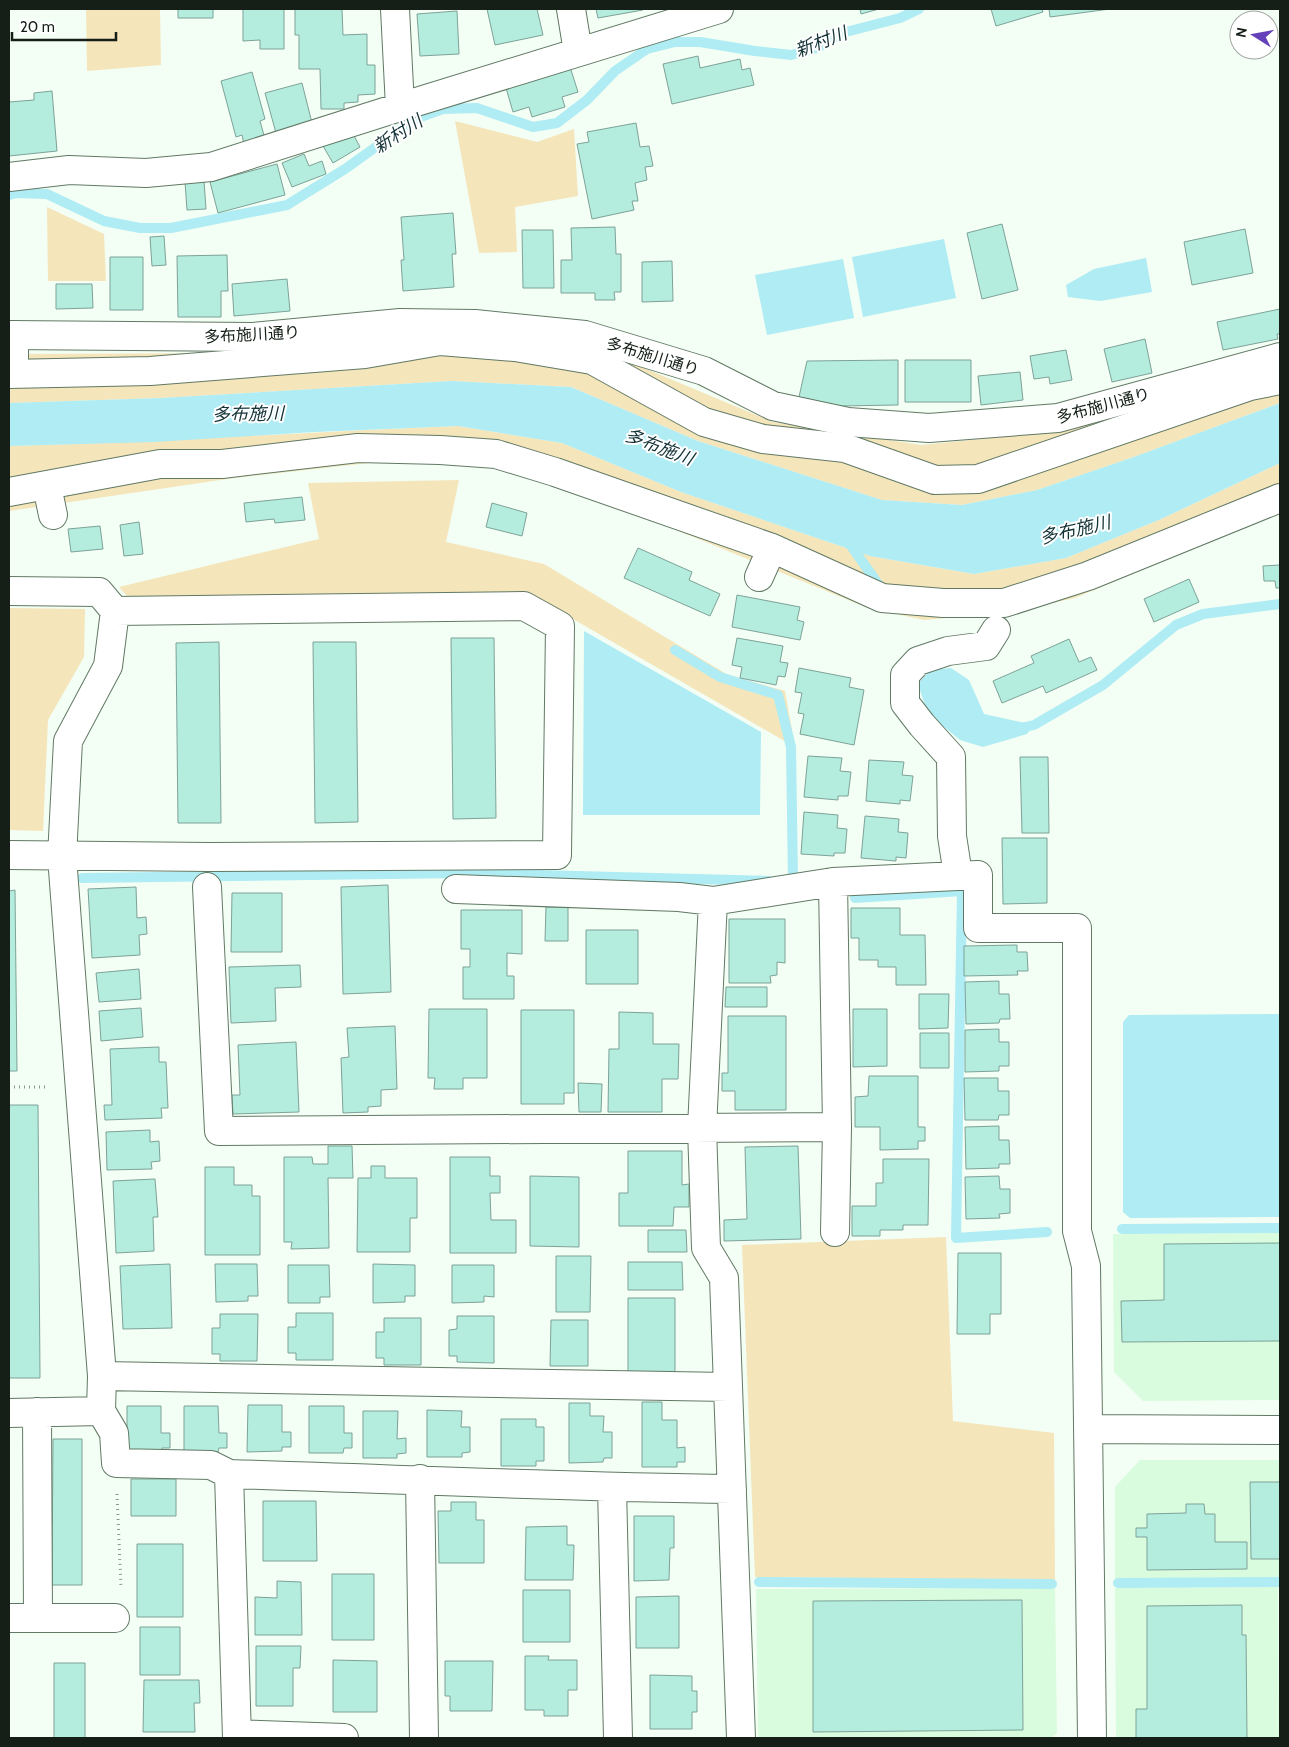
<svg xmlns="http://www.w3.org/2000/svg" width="1289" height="1747" viewBox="0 0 1289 1747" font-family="Cabin,'Noto Sans JP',sans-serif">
<rect width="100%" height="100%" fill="#f3fef4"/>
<path fill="#dafcde" d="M1280 1233V1400L1143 1401 1114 1372 1113 1234Z
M1140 1460H1280V1578L1115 1579V1487Z
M1278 1587 1279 1738H1116L1115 1588Z
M1055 1588 1057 1733 1051 1738H758L756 1589Z"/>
<path fill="#f4e5bb" d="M86 9H160L161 65 87 71Z
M455 121 537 142 574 129 578 196 515 207 517 252 479 253Z
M47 207 104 234 106 281H48Z
M428 333 620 358 773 422 921 445 1059 431 1280 371V403L1131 458 1037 490 962 505 882 500 698 441 571 387 452 381 161 398 9 403V354L258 353Z
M458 426 562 443 681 492 870 556 974 574 1066 558 1161 519 1280 463V512L1075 598 1010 612 924 620 868 608 561 483 482 466 378 462 234 478 9 511V446C159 442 308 432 458 426Z
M459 480 446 542 544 564 728 675 785 691 795 747 533 596 133 603 119 587 319 539 308 483Z
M9 608 85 609 84 657 48 720 43 831 9 830Z
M946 1237 953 1421 1054 1433 1055 1580 755 1577 742 1245Z"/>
<path fill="#afecf4" d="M944 239 956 298 863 317 852 257Z
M1146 258 1152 292 1100 301 1068 297 1066 285 1094 269Z
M843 259 854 318 767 335 755 275Z
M452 381 571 387 698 441 882 500 962 505 1037 490 1131 458 1280 403V463L1161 519 1066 558 974 574 870 556 681 492 562 443 458 426 315 432 154 442 9 446V403L161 398Z
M584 631 761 732 760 815H583Z
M951 668 969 680 984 714 1034 725 1027 734 983 747 960 740 928 714 918 684 930 670Z
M1280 1014V1217L1130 1218 1123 1212V1022L1129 1015Z"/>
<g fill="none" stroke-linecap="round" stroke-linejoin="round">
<path stroke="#afecf4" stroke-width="10" d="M9 195 15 193 47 194 104 221 140 228H171L287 205 345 169 415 119 443 109 477 108 533 127 557 123 587 100 615 71 647 49 675 42H700L755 51 791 55 817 48 842 33 900 18 919 9
M847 540 878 584
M675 650 720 677 778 695 791 747 793 881
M1021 728 1034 725 1103 685 1176 625 1203 614 1280 604
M82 878 463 873 769 881
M855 898 962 891 956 1238 1047 1232
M1122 1229 1280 1228
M759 1582 1052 1584
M1118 1583 1280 1582"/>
</g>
<path fill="#b4edde" stroke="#7da298" d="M178 9H213V18H178Z
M243 9H284V49H260V40L243 41Z
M295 9H342L343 35 367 34V65H375V94L358 95V102L344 103V109H321L320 69H299V35H295Z
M487 9H537L543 35 495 45Z
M596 9H643V10L598 18Z
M860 9H879L861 14Z
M991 9H1042L1043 12 996 26Z
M1049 9H1110L1050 17Z
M457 11 459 54 420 56 417 14Z
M698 56 700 68 740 59 742 70 750 68 754 85 672 104 663 64Z
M570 67 578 92 562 97 565 107 532 117 529 107 513 112 506 88Z
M252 72 265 119 260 121 265 139 244 144 242 135 236 137 221 81Z
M302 83 312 123 276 133 265 93Z
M52 91 57 151 9 156V102L34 100V93Z
M636 123 640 147 649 146 653 166 645 167 647 180 635 183 638 201H632L634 210 592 219 577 144 589 142 587 132Z
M351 130 360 147 333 163 323 146Z
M304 154 309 166 322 161 326 174 292 187 282 163Z
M277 164 285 195 218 213 210 182Z
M204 181 206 209 187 210 185 182Z
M453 213 456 254H452L454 287 403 291 401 260H404L401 217Z
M1002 224 1018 290 982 299 967 233Z
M615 227 616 254H621V292H614L615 300H595V293H561V260H572L571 228Z
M1245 229 1253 273 1192 285 1184 242Z
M522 230H553L554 288H523Z
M164 236 166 265 152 266 150 237Z
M227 255 228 291H221V317H178L177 256Z
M110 257H143V310H110Z
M672 261 673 301 642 302V262Z
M287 279 290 311 234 316 232 284Z
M56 284H92L93 308 56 309Z
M1280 309V334H1277L1278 339 1223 350 1217 322Z
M1145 339 1152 373 1112 382 1104 349Z
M1066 350 1072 380 1050 384 1049 377 1034 379 1030 356Z
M898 360V405L839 406 799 397 807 361Z
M905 360H971V402H905Z
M1020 372 1023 400 981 405 978 376Z
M302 497 305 520 275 523 274 519 246 522 244 503Z
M492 503 527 513 522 536 486 527Z
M139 522 143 554 124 556 120 525Z
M100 526 103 549 71 552 68 529Z
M638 548 692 572 689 580 720 594 710 616 624 578Z
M1280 565V588H1276L1275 581H1264L1263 566Z
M1189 579 1199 602 1154 622 1144 599Z
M737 595 800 607 797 620 804 622 800 640 732 627Z
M451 638H494L496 818 453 819Z
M737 638 783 646 780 662 788 663 785 677 778 676 776 685 740 678 742 667 732 665Z
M1069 639 1079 662 1091 657 1097 670 1046 693 1043 686 1002 703 993 681 1034 663 1031 656Z
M219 642 221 823H178L176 643Z
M313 642H356L358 822 315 823Z
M799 668 851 678 849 687 864 690 854 745 800 734 804 714 798 713 802 693 795 692Z
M808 756 842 758 840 771 851 772 848 796H838V800L804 797Z
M1020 757H1048L1049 833H1022Z
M869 760 904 762 902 775 913 776 910 801 900 800V804L866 801Z
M804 812 838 815 837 828 847 829 845 853H834V856L801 854Z
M865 816 899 819 898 832 908 833 906 858 896 857V861L861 858Z
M1002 838H1047V903L1003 904Z
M388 885 391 992 343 994 341 887Z
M136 887 137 918 146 917 147 934 139 935 140 955 92 958 88 889Z
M15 890 17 1071H9V891Z
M232 893H282V952H231Z
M546 907H568V941H545Z
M851 908H900V935H925L926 985H896V967H878V960H859V938H851Z
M461 910H522V954L507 953V976H514V999H463V967H470V949H461Z
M729 919H785V963L777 962V975L770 976 771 983H729Z
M586 930H638V984H586Z
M1017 945V952H1027L1028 971H1017L1018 975 964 976V946Z
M300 965 301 987 275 988 276 1021 231 1023 229 967Z
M139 969 141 999 99 1002 96 973Z
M999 981V994H1009L1010 1019H1000L999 1023 966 1024 965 982Z
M726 987H767V1007H725Z
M919 994H949L948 1028 919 1029Z
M141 1008 143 1037 101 1041 99 1011Z
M429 1009H487V1078H463V1089H434L435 1078H428Z
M853 1009H887V1066L853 1067Z
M521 1010H574V1093H564V1104H521Z
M619 1012 653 1013V1044H679L678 1079H662V1112H608L609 1049H619Z
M728 1016H786V1110H735V1091H722V1073H728Z
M395 1026 397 1089 381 1090V1106L368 1107V1112L343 1113 341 1058 349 1057 347 1028Z
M999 1029V1042H1009V1066H999V1071L965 1072V1030Z
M920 1033H949V1068H920Z
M296 1042 299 1112 233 1114 232 1095H240L238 1045Z
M159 1047V1062H166L168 1108H161L162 1118 105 1120 104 1105H112L110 1049Z
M869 1076H918V1127H925V1141H918V1149L880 1150V1127H855V1097L868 1096Z
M964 1078H998V1091H1009V1115H999L998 1120H965Z
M578 1083 602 1084 601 1112H579Z
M9 1105H38L40 1378H9Z
M999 1126V1140H1009L1010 1164H999V1168L966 1169 965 1127Z
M150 1130V1142L159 1141 160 1161 151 1162 152 1169 107 1170 106 1132Z
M328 1146H352L353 1178H328L329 1248 291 1249 292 1242H284V1157H312L313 1164H328Z
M798 1146 801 1239 724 1241V1220L747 1219 745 1147Z
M628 1151H682V1185L689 1184V1207H674L673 1226H619V1193H628Z
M450 1157H490V1176H500V1193H490L491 1220H516V1253H450Z
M883 1159H929L928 1225H903V1230H880V1236H852V1206H876V1183H883Z
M371 1166H385V1178H417V1218H410V1252H357L358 1178H371Z
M205 1167H234V1185H252V1196H260V1255H205Z
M530 1176 579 1177V1247L530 1246Z
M999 1176 1000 1189H1010V1213L999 1214 1000 1218 966 1219 965 1177Z
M155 1179 158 1217H153L154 1251 116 1253 113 1181Z
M648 1230H686L687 1252H648Z
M1280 1243V1341L1122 1342 1121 1301 1164 1300V1244Z
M958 1253H1001V1314H990V1334H957Z
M556 1256H591L590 1312H556Z
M628 1262H682L683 1290H628Z
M170 1264 172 1328 123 1329 120 1266Z
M215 1264H257L258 1296H248V1301L216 1302Z
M373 1264 415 1265V1296H405V1302L373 1303Z
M288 1265H329L330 1297H320V1303H288Z
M452 1265H494V1297L484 1296V1302L452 1303Z
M628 1298H675V1374L628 1373Z
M296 1313H333V1360H296V1353H288V1327H296Z
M220 1314H258L257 1361H220V1354H212V1328H220Z
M457 1316H494V1363L457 1362V1356H449V1330L457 1329Z
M384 1318H421V1365H384V1358H376V1332H384Z
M551 1320H588V1366H550Z
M642 1402H662V1420H677V1448L685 1447V1462H677V1467H642Z
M569 1403H590V1416H604L603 1432H612V1458H604L603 1462 569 1463Z
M248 1405H282V1432H291V1447H282V1451L247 1452Z
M127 1406H161V1433H170V1448H162L161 1452H127Z
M184 1406H218L219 1433H227V1448H219L218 1452H184Z
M309 1406H344V1433H352V1448H344L343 1453H309Z
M427 1410 462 1411 461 1427H470V1452L462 1453V1457H427Z
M363 1411H398L397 1439 406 1438V1453L397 1454V1458H363Z
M501 1419H536V1427H544V1461H536V1466H501Z
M53 1439H82V1585H52Z
M131 1479H176V1516H131Z
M1250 1482H1280V1559H1251Z
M263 1501H316L317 1561H263Z
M451 1502H476V1520H484V1563H439L438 1511H451Z
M1186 1504H1204L1205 1514H1215V1542H1247V1569L1147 1570V1537H1136V1528H1147V1514L1186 1513Z
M634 1516H674V1548H670L669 1580 634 1581Z
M567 1526V1545H574L573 1580H525L526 1527Z
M137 1544H183V1617H137Z
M332 1574H374V1640H332Z
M277 1581 301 1582 302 1635H255V1597L277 1598Z
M523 1590H570V1642H523Z
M679 1596V1648H636V1597Z
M1022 1600 1023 1730 813 1732V1601Z
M1242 1605V1635H1246L1247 1738H1136V1709H1147V1606Z
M140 1627H180V1675H140Z
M256 1646H301L300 1668H293V1706H256Z
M525 1656H549L548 1660H577V1690H568V1716H544V1710H525Z
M333 1660 377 1661V1712H333Z
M445 1661H493L492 1711H450V1696H445Z
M54 1663H85V1738H54Z
M650 1675 692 1676V1691H697V1712H692V1729H650Z
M144 1680H199L200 1703H194L195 1732H143Z"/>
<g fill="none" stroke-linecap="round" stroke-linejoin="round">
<g stroke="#617964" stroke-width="30">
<path id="pedestrian" d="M14 335V374
M9 374 150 371 365 354 440 341 515 347 592 360 704 422 763 439 845 448 935 480 978 479 1250 386 1280 380
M47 486 53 515
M9 492 160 464H222L358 448 440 450 496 454 555 472 772 548 882 598 943 603H1004L1088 576 1280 498
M759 577 772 548"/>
</g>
<g stroke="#617964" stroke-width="30">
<path id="minor" d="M395 9 400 107
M571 9 578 52
M9 177 69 170 146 173 211 167 400 107 719 9
M9 335 253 337 400 323 475 324 585 335 704 371 773 406 848 422 929 428 1058 418 1280 357
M9 591 99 592 115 611 524 606 560 626 557 855 210 857 9 855
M958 875 952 836 951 757 922 725 905 703V675L918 661 948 651 986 646 996 630
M833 882 837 1127 835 1232
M207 887 219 1131 837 1127
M456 889 679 897 713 901
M102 1376 728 1387
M101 1411 114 1433 116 1463 211 1465 229 1474C396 1479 564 1487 732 1489
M37 1412 38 1618
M9 1413 101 1411 102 1376 62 857 68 741 108 666 115 611
M1088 1429 1280 1430
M229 1474 237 1738
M420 1479 424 1738
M612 1488 618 1738
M9 1618H115
M237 1734 344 1738
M741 1738 724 1278 706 1248 702 1128 713 901 833 882 978 875V928H1077V1231L1086 1266 1092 1738"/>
</g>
<path stroke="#8c968d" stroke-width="3" stroke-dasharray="1 4" stroke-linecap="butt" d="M9 1087H48
M117 1494 121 1587"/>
<use href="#pedestrian" stroke="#fff" stroke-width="28"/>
<use href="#minor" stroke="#fff" stroke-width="28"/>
</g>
<g text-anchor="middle" stroke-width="4" stroke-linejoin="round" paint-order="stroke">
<g font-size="16" fill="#151f17" stroke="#fff">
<text transform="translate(252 334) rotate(-3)" y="6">多布施川通り</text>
<text transform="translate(653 356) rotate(17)" y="6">多布施川通り</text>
<text transform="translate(1103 405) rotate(-15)" y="6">多布施川通り</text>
</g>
<g font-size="18" font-style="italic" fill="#133236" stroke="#fff">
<text transform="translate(821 42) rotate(-21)" y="6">新村川</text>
<text transform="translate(398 134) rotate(-33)" y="6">新村川</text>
<text transform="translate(248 414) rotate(-1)" y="6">多布施川</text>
<text transform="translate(659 447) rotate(21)" y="6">多布施川</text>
<text transform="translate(1075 530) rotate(-13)" y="6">多布施川</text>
</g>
</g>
<rect width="1289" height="1747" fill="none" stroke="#151f17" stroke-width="20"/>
<g transform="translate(1254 35) rotate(281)"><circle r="24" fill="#ffffff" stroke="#a1a5a2"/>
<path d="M0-4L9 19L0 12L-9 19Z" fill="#6541b9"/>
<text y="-8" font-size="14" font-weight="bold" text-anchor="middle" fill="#151f17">N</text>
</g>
<path d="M12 32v8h104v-8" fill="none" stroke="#151f17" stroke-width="2.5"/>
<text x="20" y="32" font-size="15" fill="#151f17" stroke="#ffffff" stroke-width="4" paint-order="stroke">20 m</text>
</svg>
